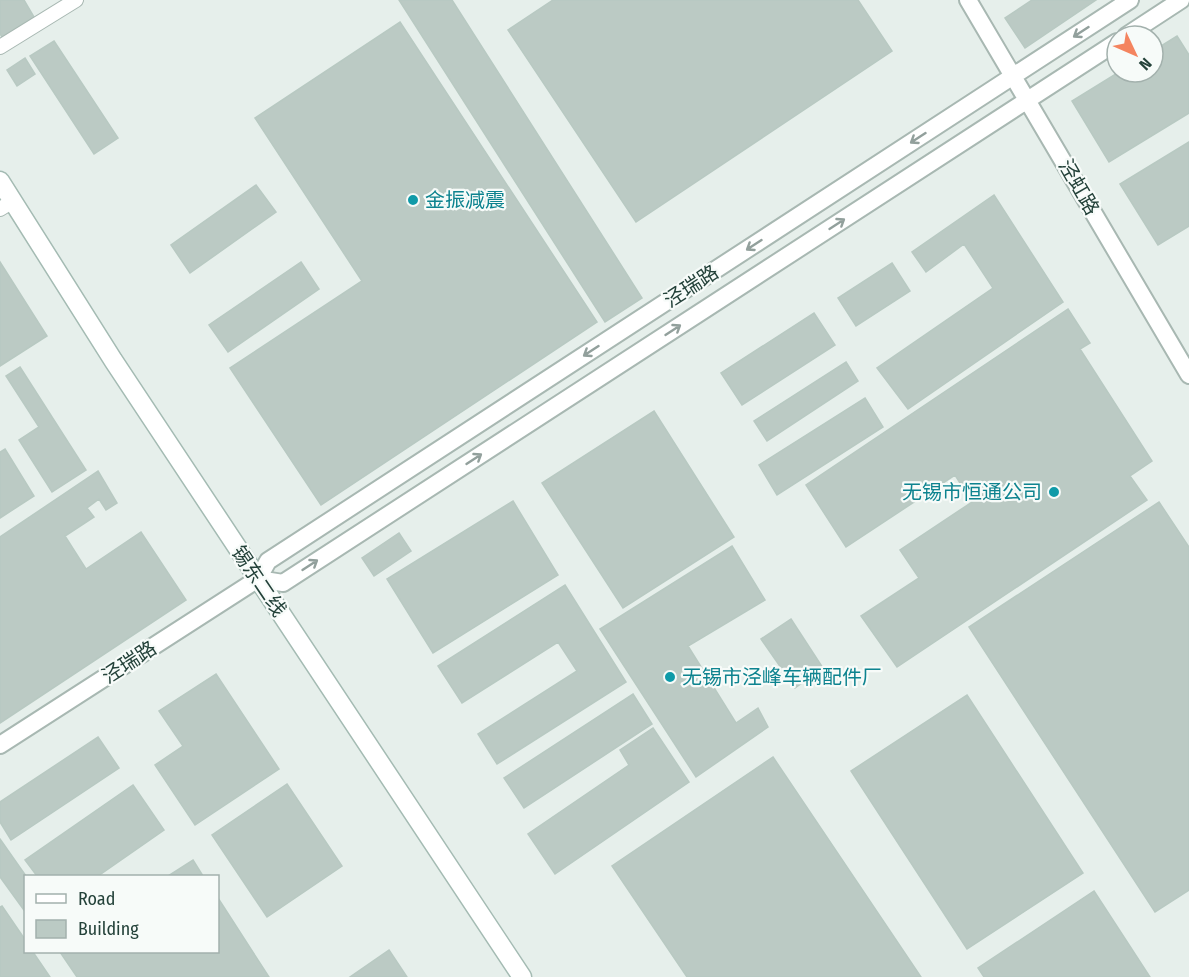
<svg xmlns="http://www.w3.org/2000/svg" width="1189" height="977" viewBox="0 0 1189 977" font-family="'Fira Sans Condensed','Noto Sans SC',sans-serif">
<rect width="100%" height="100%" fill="#e6efeb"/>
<path fill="#bbcac4" stroke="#b8c9c2" stroke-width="1.5" d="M0 0H24L34 17 2 37 0 34Z
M399 0H452L642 298 605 322Z
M553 0H858L892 51 636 222 508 30Z
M1032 0H1096L1025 48 1005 18Z
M400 22 597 322 321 505 230 368 362 281 255 118Z
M1177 36 1189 55V113L1109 162 1072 101 1119 72H1153V51Z
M54 41 118 138 94 154 30 56Z
M25 58 35 74 17 86 7 70Z
M1189 142V226L1158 245 1120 184Z
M256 185 276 212 190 273 171 245Z
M994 195 1063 302 908 409 877 368 993 288 964 244 926 272 912 252Z
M0 262 47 336 0 366Z
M301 262 319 289 228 352 209 325Z
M892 263 910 291 856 326 838 298Z
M1068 309 1090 343 1080 349 1152 461 1130 476 1147 500 897 667 861 616 919 578 900 550 972 502 955 475 846 547 806 485Z
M814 313 835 345 742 405 721 373Z
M846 362 858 381 767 441 754 421Z
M20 367 86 470 52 492 19 440 39 427 6 376Z
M865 398 883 427 777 495 759 465Z
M654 411 734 537 623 608 542 483Z
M5 449 34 496 0 518V452Z
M98 471 117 503 106 510 99 499 87 508 94 517 65 536 86 569 141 532 186 600 0 723V537Z
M513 501 558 575 433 653 387 579Z
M1159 502 1189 547V890L1155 912 969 627Z
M399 533 411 551 374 576 362 558Z
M732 546 765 600 688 646 736 723 758 708 768 727 696 777 600 629Z
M565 585 626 682 497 764 478 734 577 671 558 642 462 703 438 666Z
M791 619 823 668 795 688 761 639Z
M216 674 279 769 195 825 155 765 183 746 159 711Z
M633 694 652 724 524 808 504 778Z
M967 695 1083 873 967 949 851 771Z
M653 728 689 782 555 874 528 834 629 765 620 750Z
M98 737 119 768 11 840 0 822V802Z
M773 757 921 977H687L612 866Z
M287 784 342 866 267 917 212 835Z
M133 785 164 830 98 876H37L25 860Z
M0 839 26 876V913L0 877Z
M193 860 203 876H168Z
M1094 891 1150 977H984L978 968Z
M218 898 269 977H77L60 952H218Z
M2 906 26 941V952H33L50 977H0V907Z
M389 950 407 977H350Z"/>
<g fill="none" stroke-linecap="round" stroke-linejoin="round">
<g stroke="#a8b8b2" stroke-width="16">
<path id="minor" d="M0 47 76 0
M0 209 13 201"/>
</g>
<g stroke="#a8b8b2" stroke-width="20">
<path id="tertiary" d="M968 0 1189 375
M1126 36 1181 0
M258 579 283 583 1117 42
M0 745 258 579 268 561 1130 0"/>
</g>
<g stroke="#a4bbb3" stroke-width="21">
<path id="secondary" d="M0 181 113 360 522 977"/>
</g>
<use href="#minor" stroke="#fff" stroke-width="14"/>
<use href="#tertiary" stroke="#fff" stroke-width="16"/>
<use href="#secondary" stroke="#fff" stroke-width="18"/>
</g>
<defs><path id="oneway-shaft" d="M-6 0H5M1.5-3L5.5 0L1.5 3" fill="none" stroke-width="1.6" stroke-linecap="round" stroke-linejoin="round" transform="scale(1.5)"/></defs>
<g stroke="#92a09c">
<use href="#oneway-shaft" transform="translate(1081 32) rotate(147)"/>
<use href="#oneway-shaft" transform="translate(918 138) rotate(147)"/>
<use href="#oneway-shaft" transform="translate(837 224) rotate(-33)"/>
<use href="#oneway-shaft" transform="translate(754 245) rotate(147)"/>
<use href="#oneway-shaft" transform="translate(673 330) rotate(-33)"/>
<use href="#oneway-shaft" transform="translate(591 351) rotate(147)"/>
<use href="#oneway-shaft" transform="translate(474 459) rotate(-33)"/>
<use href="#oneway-shaft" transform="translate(310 565) rotate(-33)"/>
</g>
<g fill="#0f9aa8" stroke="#f7fbf9" stroke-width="2">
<circle cx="413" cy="200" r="6"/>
<circle cx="1054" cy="492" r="6"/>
<circle cx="670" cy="677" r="6"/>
</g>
<g text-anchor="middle" stroke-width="4.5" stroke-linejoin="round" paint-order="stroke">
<g font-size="20" fill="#24423a" stroke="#f7fbf9">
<text transform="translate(1079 187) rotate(60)" y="7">泾虹路</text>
<text transform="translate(691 286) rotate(-33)" y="7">泾瑞路</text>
<text transform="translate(259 581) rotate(56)" y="7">锡东二线</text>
<text transform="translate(129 662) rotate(-33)" y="7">泾瑞路</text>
</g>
<g font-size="20" fill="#0d838f" stroke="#f7fbf9" text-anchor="start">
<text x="425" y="207">金振减震</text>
<text x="1042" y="499" text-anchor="end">无锡市恒通公司</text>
<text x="682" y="684">无锡市泾峰车辆配件厂</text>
</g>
</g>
<rect x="24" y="875" width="195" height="78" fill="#f7fbf9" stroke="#a3b1ad" stroke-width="1.5"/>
<rect x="36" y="894" width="30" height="9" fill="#ffffff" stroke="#a3b1ad" stroke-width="1.5"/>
<text x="78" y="905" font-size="18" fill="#24423a">Road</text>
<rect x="36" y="920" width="30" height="18" fill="#bbcac4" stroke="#a3b1ad" stroke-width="1.5"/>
<text x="78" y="935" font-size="18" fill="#24423a">Building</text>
<g transform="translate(1135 54) rotate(134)"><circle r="28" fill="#f7fbf9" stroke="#a3b1ad" stroke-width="1.5"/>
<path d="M0-4.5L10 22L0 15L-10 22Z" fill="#f4845f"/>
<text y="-9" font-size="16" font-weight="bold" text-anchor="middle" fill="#24423a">N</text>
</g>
</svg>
